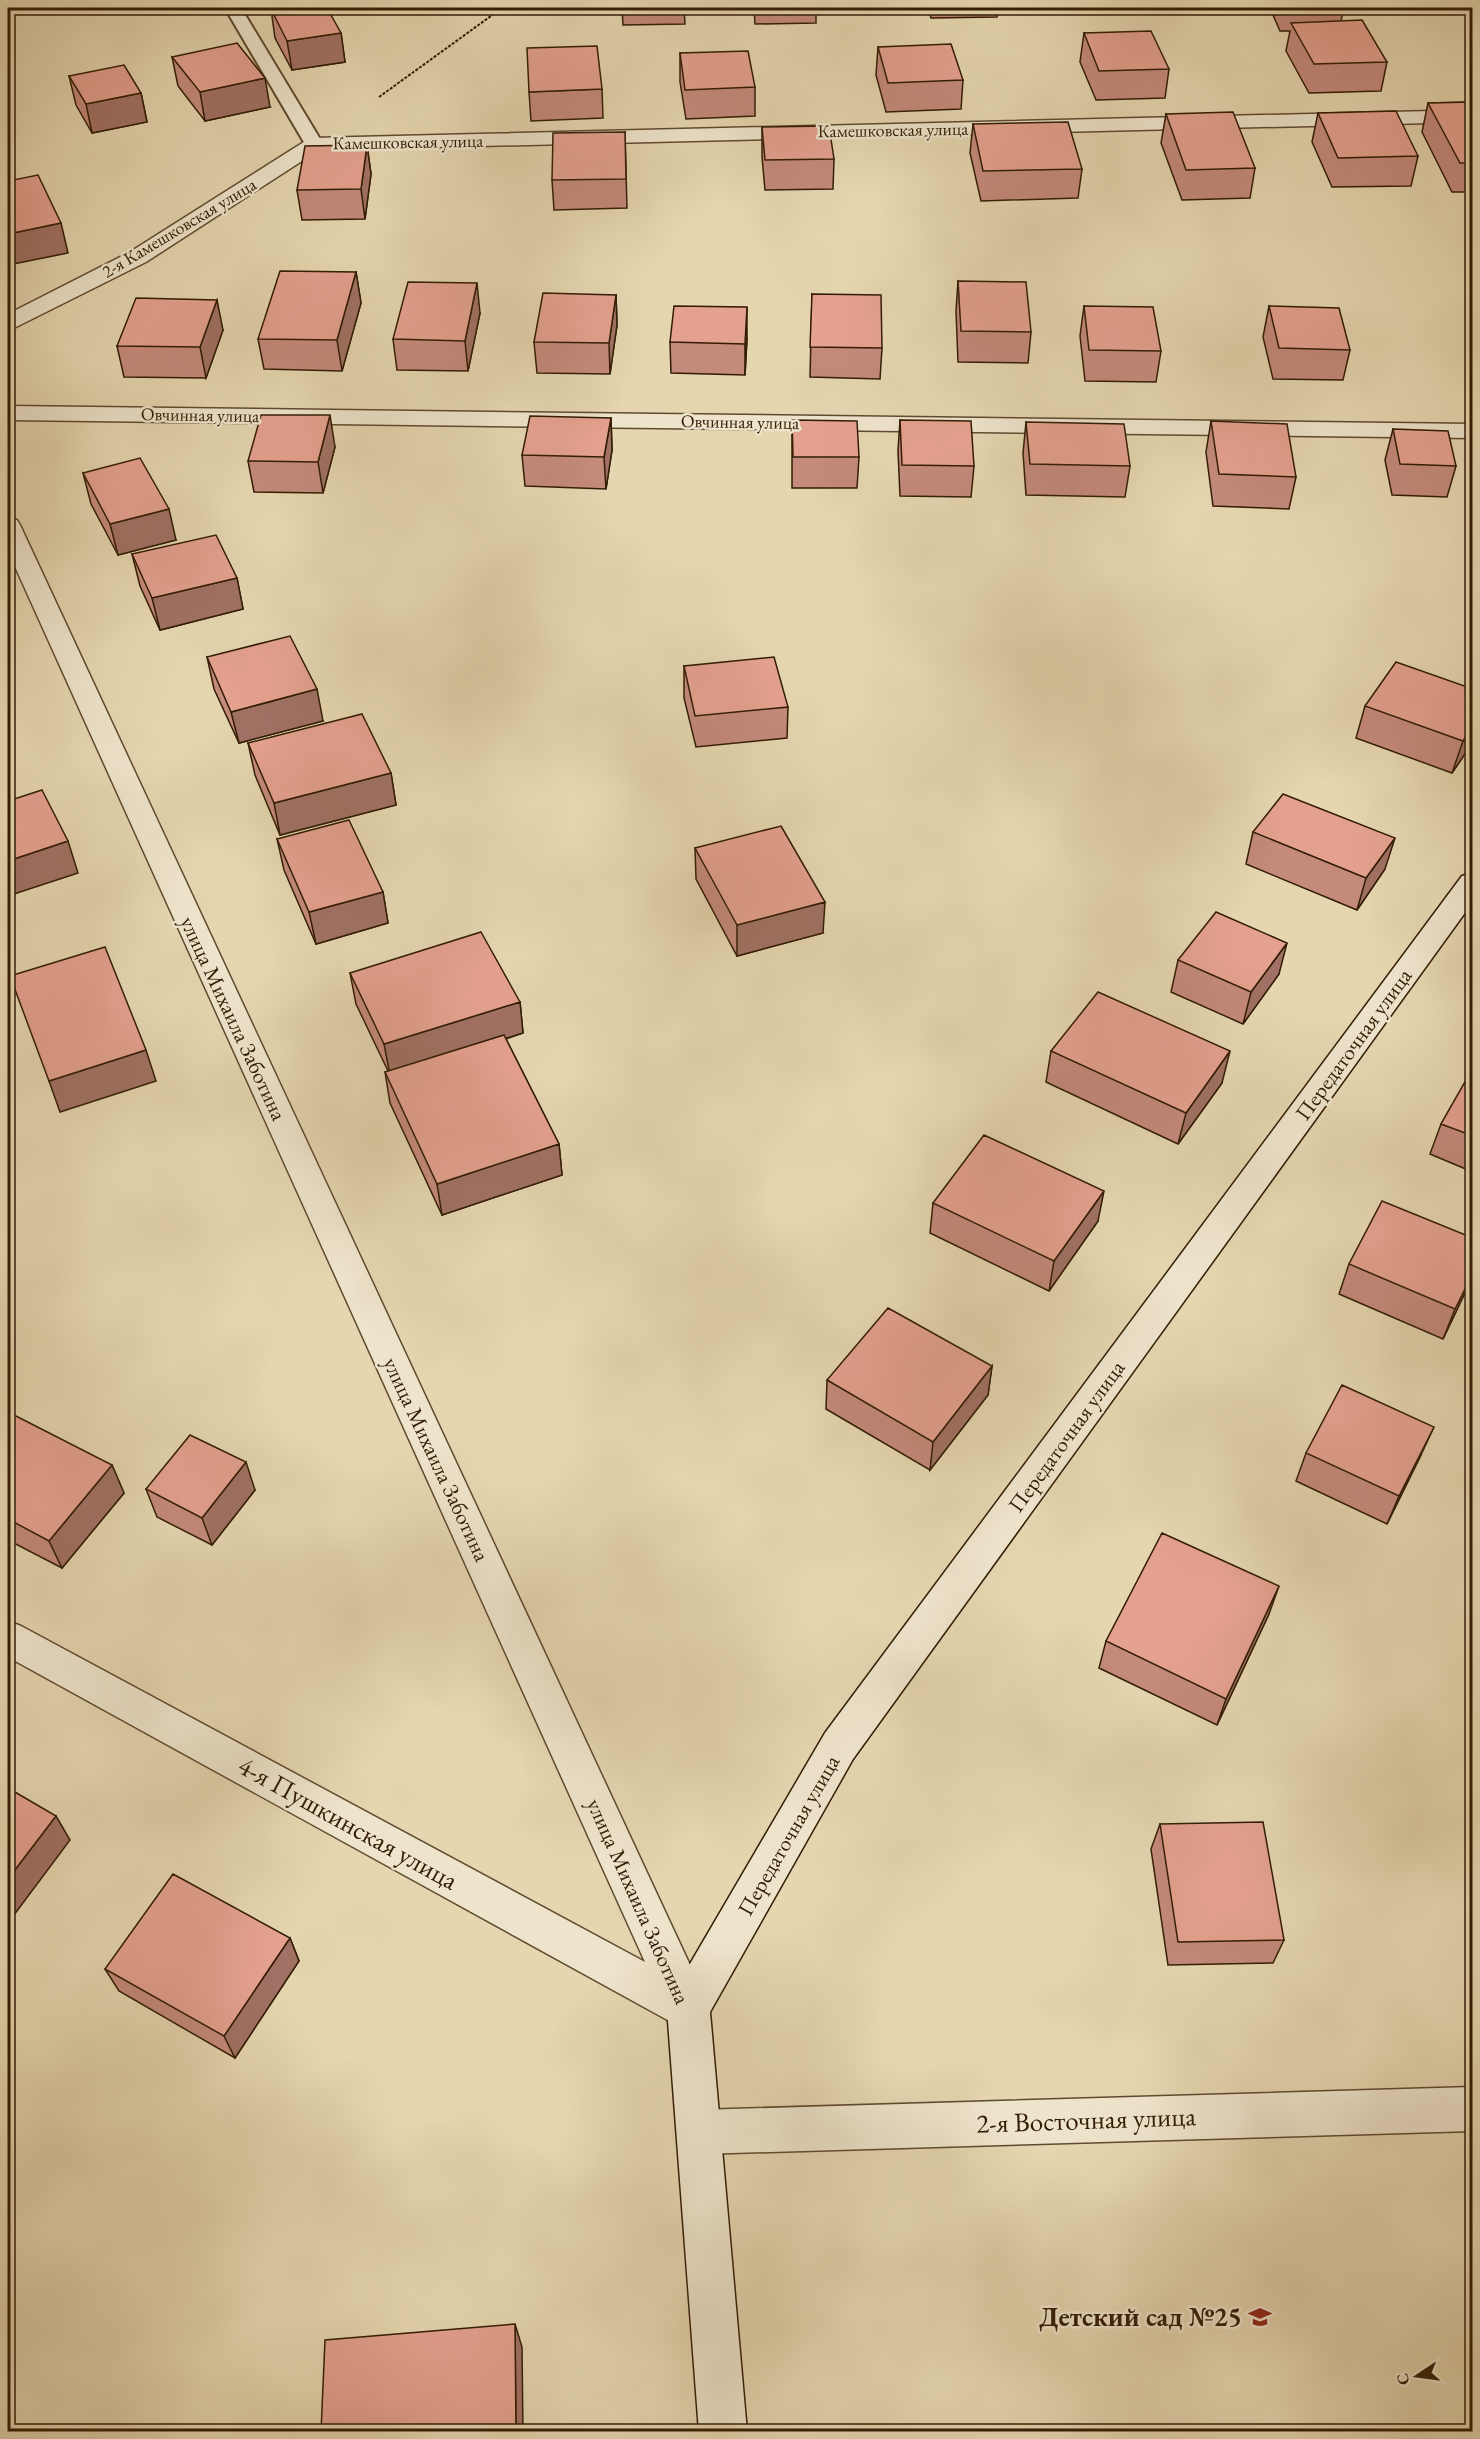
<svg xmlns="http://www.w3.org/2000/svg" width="1480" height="2439" viewBox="0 0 1480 2439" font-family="'EB Garamond',serif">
<rect width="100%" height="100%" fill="#e5d6b0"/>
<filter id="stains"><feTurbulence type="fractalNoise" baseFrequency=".00333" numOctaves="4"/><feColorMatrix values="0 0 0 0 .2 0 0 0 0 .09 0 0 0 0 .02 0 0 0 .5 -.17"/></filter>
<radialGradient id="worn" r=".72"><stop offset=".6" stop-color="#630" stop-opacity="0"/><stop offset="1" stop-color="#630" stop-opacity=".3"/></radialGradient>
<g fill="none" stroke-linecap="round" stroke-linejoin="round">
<g stroke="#5f4a2f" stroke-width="4">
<path id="lane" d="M225 8H241L323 144 320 148H308L305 144Z"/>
</g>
<g stroke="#5f4a2f" stroke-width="3">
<path id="street" d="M1472 110V122L319 150 146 262 16 327 8 329V314L130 252 307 140 314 138Z
M8 406 1472 424V438L8 420Z
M8 518 17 520 20 525 703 1993 709 2008 703 2023 688 2029 673 2023 8 1657V1621L21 1626 645 1962 8 551Z
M1472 2087V2131L699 2154 683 2148 677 2132 683 2116 699 2110Z"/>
</g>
<g stroke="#321c04" stroke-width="3">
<path id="secondary" d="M1472 873V903L853 1759 710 2012 747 2432H699L667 2008 673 1993 825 1733 1462 876Z"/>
</g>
<path stroke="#321c04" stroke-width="2" stroke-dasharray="3 1.5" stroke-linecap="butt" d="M379 97 502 8"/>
<use href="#lane" fill="#eee4cc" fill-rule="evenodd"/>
<use href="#street" fill="#eee4cc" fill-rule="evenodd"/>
<use href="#secondary" fill="#eee4cc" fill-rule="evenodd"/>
</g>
<path fill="#c48a7b" stroke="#321c04" stroke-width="1.5" d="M622 8H684L685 24 623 25Z
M754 8H816V23L755 24Z
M928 8H998L997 17 931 18Z
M1118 8H1178V11L1120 12Z
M1270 8H1344L1341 21 1387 62 1381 91 1309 93 1286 51 1290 31H1280Z
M271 9 341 33 345 62 292 70 275 38Z
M1084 33 1169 69 1165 98 1096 100 1080 62Z
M878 47 963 80 961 109 886 112 876 75Z
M680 53 755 87V116L686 119 680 82Z
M172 57 270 107 205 121 178 86Z
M69 76 141 93 147 122 92 133 76 105Z
M602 89 603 118 531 121 529 92Z
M1473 102V192H1452L1422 132 1428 103Z
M1318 113 1418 156 1411 186 1332 187 1312 142Z
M1166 114 1255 168 1250 198 1182 200 1161 143Z
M973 124 1082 169 1078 198 981 201 970 153Z
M762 127 834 159 833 189 765 190 762 157Z
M625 132 627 208 554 210 552 180Z
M367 145 371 174 365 219 302 220 297 190Z
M356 272 361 303 342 371 264 369 258 339Z
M958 281 1031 332 1028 363 958 362 956 311Z
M812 294 882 348 880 379 810 377Z
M616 295 617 325 610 374 537 373 534 342Z
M1084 306 1161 351 1156 382 1085 381 1080 336Z
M1269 306 1350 350 1343 380 1273 379 1263 337Z
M480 313 468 371 397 370 393 339Z
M223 330 206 378 124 377 117 346Z
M747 338 745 375 671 373 670 342Z
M611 418 612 450 606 489 525 486 522 455Z
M792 420 859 457 857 488H792Z
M900 420 974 466 971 497 900 496 898 451Z
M1211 421 1296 477 1289 509 1213 506 1206 452Z
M1026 422 1130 466 1125 497 1026 495 1023 453Z
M1393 429 1456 466 1447 497 1392 495 1385 460Z
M335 447 323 493 254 492 248 461Z
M83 473 176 540 118 555 91 504Z
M132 554 237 578 243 609 160 630 140 586Z
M207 657 323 721 239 743 214 689Z
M684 666 788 707 787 738 696 747 684 698Z
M1473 689V742L1452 773 1356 738 1365 706Z
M248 743 391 773 396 805 280 835 255 775Z
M1253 832 1385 869 1357 910 1246 864Z
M277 839 383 892 388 923 316 944 284 870Z
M695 848 823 933 737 956 696 879Z
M1178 960 1279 974 1243 1024 1171 992Z
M350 973 520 1002 523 1033 506 1039 559 1144 562 1175 442 1215 390 1103 385 1072 388 1071 356 1004Z
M1051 1051 1222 1083 1178 1144 1046 1082Z
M1473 1068V1172L1430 1154 1441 1124Z
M933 1203 1098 1221 1049 1291 930 1233Z
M1473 1238V1276L1443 1339 1339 1294 1349 1264Z
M992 1366 988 1395 930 1470 826 1409 827 1380Z
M8 1422 112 1465 124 1493 62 1568 8 1540Z
M1306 1453 1421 1455 1387 1524 1296 1481Z
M146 1489 255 1490 212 1545 157 1517Z
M1269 1614 1217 1725 1099 1668 1106 1641Z
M1160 1824 1284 1940 1273 1963 1168 1965 1151 1849Z
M290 1938 299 1961 235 2058 119 1991 105 1969Z"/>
<path fill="#a07164" stroke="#321c04" stroke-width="1.5" d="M341 33 345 62 292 70 287 41Z
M265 78 270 107 205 121 200 92Z
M141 93 147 122 92 133 86 104Z
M367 145 371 174 365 219 361 189Z
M61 223 68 253 8 265V234Z
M356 272 361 303 342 371 337 340Z
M477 283 480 313 468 371 465 341Z
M616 295 617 325 610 374 609 343Z
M217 300 223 330 206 378 200 347Z
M747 307V338L745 375V344Z
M330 415 335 447 323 493 318 462Z
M611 418 612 450 606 489 604 457Z
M169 509 176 540 118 555 110 524Z
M237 578 243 609 160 630 152 598Z
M317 689 323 721 239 743 231 712Z
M1473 726V742L1452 773 1463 741Z
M391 773 396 805 280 835 274 803Z
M1395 838 1385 869 1357 910 1366 878Z
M68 841 78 873 8 896V861Z
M383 892 388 923 316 944 309 912Z
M825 902 823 933 737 956V925Z
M1287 943 1279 974 1243 1024 1251 992Z
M520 1002 523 1033 390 1075 384 1044Z
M146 1050 156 1081 60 1112 49 1081Z
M1230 1051 1222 1083 1178 1144 1186 1113Z
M559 1144 562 1175 442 1215 437 1184Z
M1104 1191 1098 1221 1049 1291 1054 1261Z
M1473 1273V1276L1443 1339 1455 1309Z
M992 1366 988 1395 930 1470 933 1442Z
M1434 1427 1421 1455 1387 1524 1399 1496Z
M246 1462 255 1490 212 1545 202 1518Z
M112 1465 124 1493 62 1568 49 1541Z
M1279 1586 1269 1614 1217 1725 1226 1699Z
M56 1816 70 1840 8 1923V1879Z
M290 1938 299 1961 235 2058 224 2036Z
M515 2324 522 2347 523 2432H516Z"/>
<path fill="#e4a18f" stroke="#321c04" stroke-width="1.5" d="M282 8H327L341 33 287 41 271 9Z
M1362 20 1387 62 1314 64 1291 23Z
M1151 31 1169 69 1099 71 1084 33Z
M237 43 265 78 200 92 172 57Z
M951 44 963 80 888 83 878 47Z
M597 46 602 89 529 92 527 48Z
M748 51 755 87 685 90 680 53Z
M124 65 141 93 86 104 69 76Z
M1473 102V163H1460L1428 103Z
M1396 111 1418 156 1338 158 1318 113Z
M1233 112 1255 168 1186 170 1166 114Z
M1068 122 1082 169 983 171 973 124Z
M829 126 834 159 765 160 762 127Z
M625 132 626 179 552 180 553 133Z
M367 145 361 189 297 190 305 146Z
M38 175 61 223 8 234V181Z
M280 271 356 272 337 340 258 339Z
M958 281 1026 282 1031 332 961 331Z
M408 282 477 283 465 341 393 339Z
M543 293 616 295 609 343 534 342Z
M812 294 881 295 882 348 810 347Z
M136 298 217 300 200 347 117 346Z
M674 306 747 307 745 344 670 342Z
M1084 306 1153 307 1161 351 1089 350Z
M1269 306 1339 308 1350 350 1279 348Z
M261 415H330L318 462 248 461Z
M530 416 611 418 604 457 522 455Z
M792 420 857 421 859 457H793Z
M900 420 971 421 974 466 902 465Z
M1211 421 1287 424 1296 477 1219 474Z
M1026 422 1124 424 1130 466 1030 464Z
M1393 429 1448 431 1456 466 1400 464Z
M140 458 169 509 110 524 83 473Z
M216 535 237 578 152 598 132 554Z
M290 636 317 689 231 712 207 657Z
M774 657 788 707 695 716 684 666Z
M1396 662 1473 689V726L1463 741 1365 706Z
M362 714 391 773 274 803 248 743Z
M42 790 68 841 8 861V801Z
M1283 794 1395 838 1366 878 1253 832Z
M349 820 383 892 309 912 277 839Z
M781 826 825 902 737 925 695 848Z
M1216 912 1287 943 1251 992 1178 960Z
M481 932 520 1002 384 1044 350 973Z
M105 947 146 1050 49 1081 10 976Z
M1098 992 1230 1051 1186 1113 1051 1051Z
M504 1035 559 1144 437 1184 385 1072Z
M1473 1068V1136L1441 1124Z
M984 1135 1104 1191 1054 1261 933 1203Z
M1382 1201 1473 1238V1273L1455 1309 1349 1264Z
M888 1308 992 1366 933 1442 827 1380Z
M1342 1385 1434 1427 1399 1496 1306 1453Z
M14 1415 112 1465 49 1541 8 1519V1422Z
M190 1435 246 1462 202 1518 146 1489Z
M1162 1533 1279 1586 1226 1699 1106 1641Z
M8 1788 56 1816 8 1879Z
M1263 1822 1284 1940 1178 1942 1160 1824Z
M173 1874 290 1938 224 2036 105 1969Z
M515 2324 516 2432H321L325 2340Z"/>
<defs>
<g id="school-bare" transform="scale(1.8)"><path d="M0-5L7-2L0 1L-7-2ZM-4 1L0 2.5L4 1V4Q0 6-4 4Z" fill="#8f2418" stroke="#eee4cc" stroke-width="2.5" paint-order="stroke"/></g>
</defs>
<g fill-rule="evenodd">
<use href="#school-bare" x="1260" y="2317"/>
</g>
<g text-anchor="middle" stroke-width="5" stroke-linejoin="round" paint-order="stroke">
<g font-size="18" fill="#321c04" stroke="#eee4cc">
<text transform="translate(893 130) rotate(-1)" y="6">Камешковская улица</text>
<text transform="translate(408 142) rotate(-1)" y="6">Камешковская улица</text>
<text transform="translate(179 228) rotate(-31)" y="6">2-я Камешковская улица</text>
<text transform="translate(200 415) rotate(1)" y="6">Овчинная улица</text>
<text transform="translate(740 422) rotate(1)" y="6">Овчинная улица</text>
</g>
<g font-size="22" fill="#321c04" stroke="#eee4cc">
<text transform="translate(234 1018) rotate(65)" y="8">улица Михаила Заботина</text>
<text transform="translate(1353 1044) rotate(-54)" y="8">Передаточная улица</text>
<text transform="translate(1066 1436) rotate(-54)" y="8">Передаточная улица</text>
<text transform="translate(437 1459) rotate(65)" y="8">улица Михаила Заботина</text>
<text transform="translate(788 1835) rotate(-60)" y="8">Передаточная улица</text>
<text transform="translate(639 1901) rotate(66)" y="8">улица Михаила Заботина</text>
</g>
<g font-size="27" fill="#321c04" stroke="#eee4cc">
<text transform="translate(348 1823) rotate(29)" y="9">4-я Пушкинская улица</text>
<text transform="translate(1086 2120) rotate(-2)" y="9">2-я Восточная улица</text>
</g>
<g font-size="27" font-weight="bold" fill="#321c04" stroke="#eee4cc" text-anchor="end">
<text x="1242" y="2326">Детский сад №25</text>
</g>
</g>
<rect width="1480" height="2439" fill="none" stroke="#e5d6b0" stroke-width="30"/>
<rect x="9" y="9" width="1462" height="2421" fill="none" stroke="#321c04" stroke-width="3"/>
<rect x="15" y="15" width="1450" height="2409" fill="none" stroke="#321c04" stroke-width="1.5"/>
<g transform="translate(1417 2376) rotate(257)" stroke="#eee4cc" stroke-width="4.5" paint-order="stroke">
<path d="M0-4.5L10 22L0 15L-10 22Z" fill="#321c04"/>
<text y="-9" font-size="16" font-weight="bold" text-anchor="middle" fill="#321c04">С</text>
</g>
<rect width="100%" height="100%" filter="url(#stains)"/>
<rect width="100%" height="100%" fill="url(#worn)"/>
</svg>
